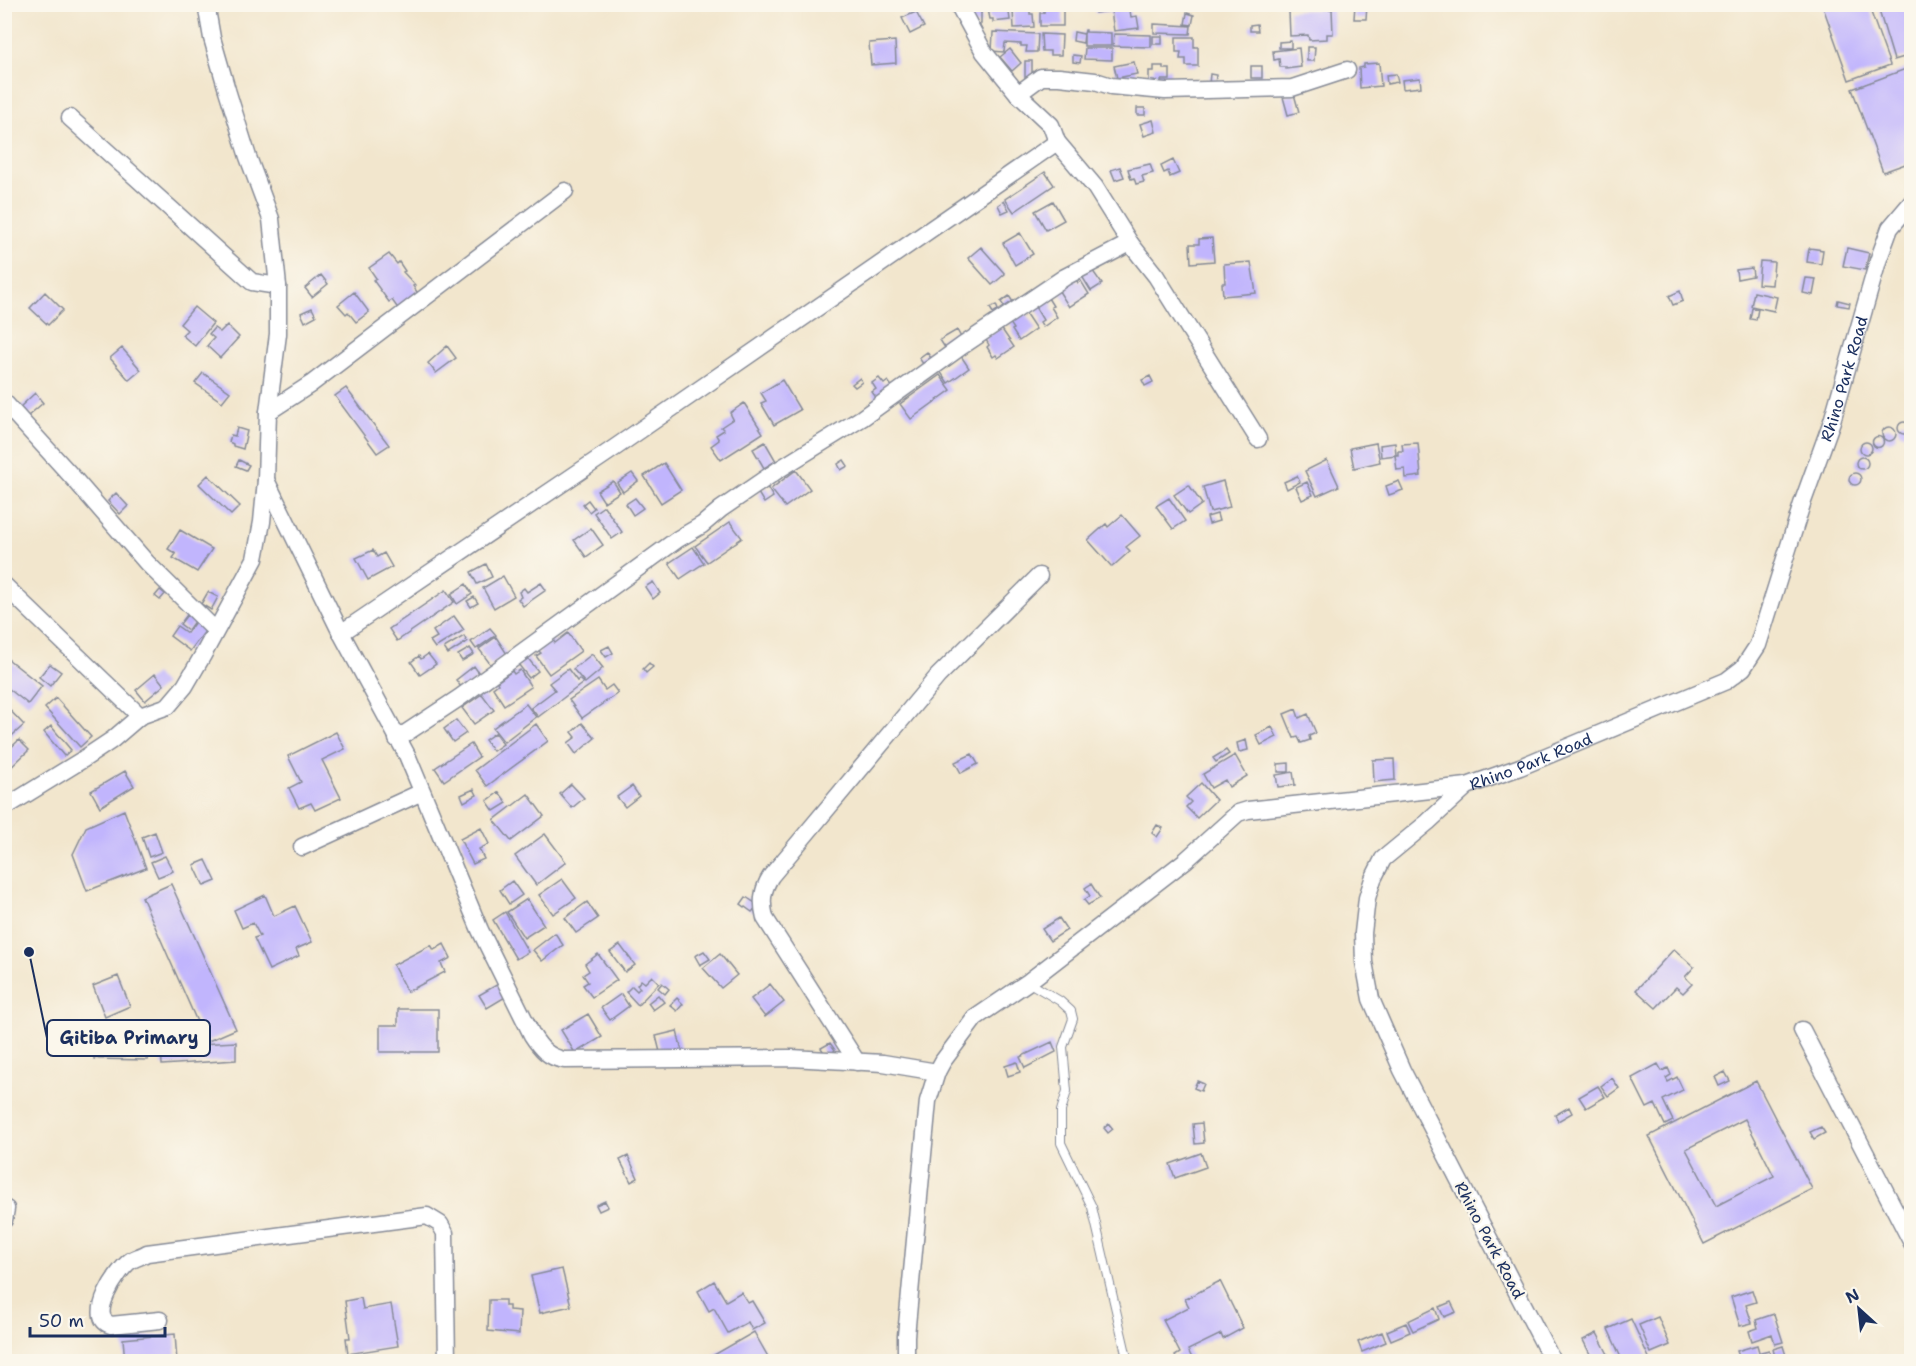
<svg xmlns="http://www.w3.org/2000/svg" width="1916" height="1366" viewBox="0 0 1916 1366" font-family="'Shantell Sans',sans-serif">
<rect width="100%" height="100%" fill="#fbf7ec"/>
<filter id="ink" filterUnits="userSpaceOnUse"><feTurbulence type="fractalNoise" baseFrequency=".0167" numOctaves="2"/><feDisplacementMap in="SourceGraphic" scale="12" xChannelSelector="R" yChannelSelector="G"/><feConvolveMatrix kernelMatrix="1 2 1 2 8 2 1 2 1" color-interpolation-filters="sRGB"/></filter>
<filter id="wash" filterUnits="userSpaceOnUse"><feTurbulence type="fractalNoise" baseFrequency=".008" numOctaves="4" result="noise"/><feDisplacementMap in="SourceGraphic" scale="24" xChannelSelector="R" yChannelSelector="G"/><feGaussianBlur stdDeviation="1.35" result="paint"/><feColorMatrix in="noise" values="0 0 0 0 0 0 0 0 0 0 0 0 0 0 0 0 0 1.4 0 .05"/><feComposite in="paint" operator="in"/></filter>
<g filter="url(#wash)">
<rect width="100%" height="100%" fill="#f2e6cd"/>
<g id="blocks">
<path fill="#c1b5fd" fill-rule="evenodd" d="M969 4H981V24H970Z
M987 4H1008L1010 20 993 22V19H990Z
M1044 4H1063V26H1040V13H1044Z
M1094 4H1129L1131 17 1137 16 1139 28 1114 31 1111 11 1095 13Z
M1355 4 1367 5 1366 19H1354Z
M1831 4H1868L1890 65 1849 80 1823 7Z
M1877 4H1911V55L1894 60Z
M1030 5V14H1033L1034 27 1014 28 1013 11H1017V6Z
M1332 9 1333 34H1327V39L1309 40 1308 35 1290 36 1289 11Z
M916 12 924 27 910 34 902 18Z
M1187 13 1194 15 1192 25 1185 24Z
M1154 24 1191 26 1190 34 1154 33Z
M1257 24 1258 31H1250V25Z
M1085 30H1086V32L1111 33V46H1084V34L1083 43 1073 41 1074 32 1084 34Z
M993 32 1038 34 1037 52H1026L1027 46H1021V44L1005 43 1004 52 992 51Z
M1041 34 1062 35 1061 55H1050V51H1042Z
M1114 34 1151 35V47L1113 46Z
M1153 36H1162V44H1153Z
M1176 37H1194V47H1198V66H1186V59H1180L1181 52H1176Z
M895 41 896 63 871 65 869 43Z
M1291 41V48H1279V42Z
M1307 47H1315L1314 61H1307Z
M1085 48H1112V60L1084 59Z
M1299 48 1301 67 1286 69V67H1280L1279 59 1274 60 1273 51Z
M1010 49 1021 63 1012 71 1000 57Z
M1073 55 1081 56 1080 63 1073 62Z
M1025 61H1032V78H1025Z
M1134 62 1137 74 1117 78 1114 66Z
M1379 63 1381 86 1360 88 1359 68 1364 67V64Z
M1154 66H1163V69H1170V80H1161L1162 84 1149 85V71H1154Z
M1251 66H1262V78H1251Z
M1911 67V162L1883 172 1852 89Z
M1210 74 1216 75 1215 85 1209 84Z
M1396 74 1398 82 1387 84 1386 75Z
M1420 78 1421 87 1403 89 1402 80Z
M1294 94 1299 112 1288 115 1283 97Z
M1137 108H1145V115H1137Z
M1153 120 1156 132 1144 136 1140 124Z
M1173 160 1179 173 1170 177 1168 171 1164 173 1161 166Z
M1150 164 1153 173 1142 176 1144 182 1136 184 1134 178 1131 179 1128 169Z
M1120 167 1124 177 1115 180 1111 170Z
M1045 172 1054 185 1014 212 1005 199Z
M1004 201 1009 210 1002 213 998 205Z
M1053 201 1064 220 1046 230 1035 211Z
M1020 233 1033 254 1015 265 1003 243Z
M1212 238 1214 261 1191 263 1190 244H1199V239Z
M981 247 1005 274 992 285 968 258Z
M1809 248 1823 250 1821 264 1807 262Z
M1847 248 1869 253 1865 270 1843 266Z
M389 254 397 264 399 262 405 271 403 272 415 285 413 286 419 295 399 310 392 300 389 302 373 280 376 278 369 268Z
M1760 261 1774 262 1772 285 1758 284Z
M1251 262 1256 293 1223 296 1222 283H1225L1224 264Z
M1090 267 1102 284 1091 291 1080 273Z
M1752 268 1753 276 1737 279 1736 270Z
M321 275 328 284 312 297 305 288Z
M1806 278 1816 279 1813 295 1803 293Z
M1076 279 1078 283 1081 281 1089 294 1069 307 1057 288Z
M1680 291 1683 301 1673 305 1669 296Z
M45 292 63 310 48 325 30 308Z
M354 292 369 312 356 322 348 312 346 314 338 305Z
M1754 292 1777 297 1774 311 1751 306Z
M1009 296 1015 305 1007 311 1001 302Z
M1048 298 1053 306 1051 307 1057 317 1043 327 1040 322 1043 320 1034 305Z
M1838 300 1850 303 1849 307 1837 305Z
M996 305 998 310 993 313 990 308Z
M194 307 213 323 195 346 182 335 187 330 180 324Z
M312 308 316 316 305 322 301 313Z
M1752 308 1758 309 1756 320 1750 319Z
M1024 311 1036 329 1019 341 1012 330 1014 329 1010 323Z
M227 325 239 337 220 358 207 346 214 338 209 334 214 328 220 332Z
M1001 328 1014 347 998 358 996 355 993 357 987 347 989 345 985 338Z
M957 330 963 341 947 351 940 340Z
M447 346 456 358 436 373 428 363Z
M122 348 141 370 129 380 110 358Z
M927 352 934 363 926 368 919 358Z
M961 356 969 368 948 383 940 371Z
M203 373 230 392 222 402 195 383Z
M940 375 951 390 911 419 900 404Z
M1150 376 1153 382 1145 386 1142 380Z
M860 378 862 382 855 387 852 384Z
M879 378 884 384 888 381 896 392 880 403 872 392 876 389 872 383Z
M782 380 800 410 774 425 761 403 766 401 761 393Z
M346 388 389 445 377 453 335 396Z
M35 393 43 403 28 416 20 407Z
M744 403 763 433 721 460 711 446 719 440 716 435 724 430 721 427 733 419 730 413Z
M1898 428a6 6 0 1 1 12 0a6 6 0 1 1-12 0Z
M1882 434a7 7 0 1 1 14 0a7 7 0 1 1-14 0Z
M237 428 247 431 243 449 233 446V444L229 442 231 435 235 436Z
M1872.5 442a5.5 5.5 0 1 1 11 0a5.5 5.5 0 1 1-11 0Z
M765 442 776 461 764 468 753 449Z
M1860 448a6 6 0 1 1 12 0a6 6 0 1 1-12 0Z
M1376 443 1380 462 1354 468 1350 448Z
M1395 443 1396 455 1381 457 1380 445Z
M1418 443 1421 476 1406 478 1405 469 1397 470 1395 455H1398V451H1403L1402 444Z
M1856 463a6 6 0 1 1 12 0a6 6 0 1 1-12 0Z
M239 460 249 465 246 470 236 466Z
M844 460 848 466 841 470 838 464Z
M1327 460 1339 486 1317 496 1305 471Z
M664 463 681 490 661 503 644 476Z
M796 470 810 489 785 507 771 489Z
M1849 479a6 6 0 1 1 12 0a6 6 0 1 1-12 0Z
M632 473 638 481 623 492 617 483Z
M208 475 240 506 231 515 199 484Z
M1297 476 1300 482 1287 489 1284 482Z
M613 481 620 492 604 502 597 491Z
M1223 481 1230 507 1210 512 1203 487Z
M1399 481 1403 490 1389 495 1386 486Z
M1307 482 1313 495 1302 500 1296 487Z
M1189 485 1202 504 1188 514 1174 495Z
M767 487 773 497 764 503 758 493Z
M116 493 128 506 120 514 108 501Z
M635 498 643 508 633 515 626 504Z
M1169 498 1185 521 1173 529 1156 506Z
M588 500 594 508 589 512 583 504Z
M604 506 622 532 612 539 594 513Z
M1217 514 1219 521 1209 524 1207 517Z
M1122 515 1140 536 1126 547 1130 551 1112 567 1088 540 1106 524 1108 527Z
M730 522 742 538 707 562 695 546Z
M591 528 603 545 586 557 574 540Z
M180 530 212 549 197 572 173 558 176 554 168 549Z
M693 547 704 563 680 579 669 563Z
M373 550 377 557 384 553 392 567 368 580 356 558Z
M486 564 492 577 477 584 471 572Z
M503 576 514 596 494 608 483 588Z
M653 582 660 593 653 599 645 587Z
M541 583 546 590 523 606 518 599 521 597 519 592 524 588 527 592Z
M466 584 472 594 457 604 451 594Z
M160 590 165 594 160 600 155 596Z
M446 590 454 602 397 641 389 629Z
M208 592 218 597 211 610 201 604Z
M474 597 478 603 471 607 467 601Z
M187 615 195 620 188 630 180 624Z
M454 616 464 630 435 648 430 641 437 637 433 631Z
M195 622 206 630 190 651 170 636 177 626 187 633Z
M490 628 496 635 476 649 471 642Z
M568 633 581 651 549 674 536 656 541 653 538 650 552 639 555 643Z
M464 636 467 642 448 654 444 648Z
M496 637 507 654 491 665 479 649Z
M609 646 613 653 606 657 601 650Z
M470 648 474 654 462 661 458 655Z
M428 654 436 664 420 675 411 662 419 656 421 659Z
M592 654 603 668 585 683 573 669Z
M4 656 42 686 28 704 4 685Z
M527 657 538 671 529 678 518 664Z
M649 663 653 667 646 673 643 669Z
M50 664 61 672 50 686 39 677Z
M474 666 481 676 463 690 456 680Z
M568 669 577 681 579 679 583 683 538 717 531 708 555 690 549 683Z
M520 670 531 687 504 705 493 688 498 684 497 682 512 671 514 674Z
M155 674 164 685 145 701 136 690Z
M598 680 605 690 612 685 618 693 582 718 569 700Z
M482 694 494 710 474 724 462 708Z
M56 698 91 737 80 747 45 708Z
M4 704 24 725 6 741 4 740Z
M526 704 536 717 504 742 493 728Z
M1296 709 1299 718 1308 714 1316 733 1309 736 1310 740 1301 743 1298 737 1294 738 1284 714Z
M456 720 466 733 453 742 444 729Z
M582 723 595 738 576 754 568 743 576 737 572 732Z
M536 724 548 741 487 786 475 770Z
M51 726 71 750 64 756 44 732Z
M1272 727 1277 737 1261 745 1256 735Z
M336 732 345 749 322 760 341 798 315 810 311 803 299 808 289 788 301 782 288 756Z
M495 733 503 744 493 751 485 740Z
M19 740 29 750 4 774V754Z
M1246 740 1248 750 1239 752 1237 743Z
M471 744 479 757 444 781 435 768Z
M1226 750 1229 754 1216 762 1213 758Z
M972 754 978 764 961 773 955 762Z
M1235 755 1247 776 1229 787 1225 780 1211 788 1203 774Z
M1394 759 1395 780 1374 782 1373 760Z
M1289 763V772H1278V764Z
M125 771 134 786 100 807 91 791Z
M1293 772 1295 785 1278 787 1276 775Z
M1201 783 1216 800 1197 818 1186 807 1191 802 1186 797Z
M571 784 584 798 572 808 560 794Z
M632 786 639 796 625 807 617 797Z
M474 789 477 795 464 802 461 795Z
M499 792 507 803 494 811 487 801Z
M528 794 544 816 511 841 494 820Z
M124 810 146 868 87 891 73 854 86 827Z
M1157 825 1163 828 1157 837 1152 833Z
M481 828 489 844 479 849 484 859 473 864 460 839Z
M155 832 162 852 149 857 142 837Z
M545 834 566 862 536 885 515 856Z
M165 856 173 871 158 877 151 862Z
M206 860 216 881 204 886 194 865Z
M562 879 576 898 553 914 539 895Z
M512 881 522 895 509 904 500 890Z
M171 884 236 1029 206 1042 142 897Z
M1091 884 1100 898 1088 905 1084 900 1090 896 1085 888Z
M265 895 274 916 295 906 312 942 296 949 299 956 269 970 254 938 260 936 253 923 242 928 234 910Z
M746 897 758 905 752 912 741 904Z
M527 899 544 925 524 938 507 912Z
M587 902 598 918 576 933 565 918Z
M505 912 528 952 516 959 493 920Z
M1059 918 1067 930 1050 941 1042 929Z
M555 933 563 945 542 961 533 950Z
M444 944 451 958 441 963 445 972 407 992 393 965 431 945 434 950Z
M620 945 635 965 625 972 610 952Z
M1674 949 1694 967 1685 977 1692 984 1683 993 1676 987 1656 1008 1636 990Z
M704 951 710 959 700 965 695 956Z
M598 954 617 980 592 997 583 985 588 982 583 975 589 971 585 964Z
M720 954 737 975 721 988 703 968Z
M118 976 130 1006 105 1017 93 986Z
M652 976 659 983 638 1005 626 992 632 986 637 991 640 988 637 985 641 980 645 983Z
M500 983 507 996 487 1008 479 995Z
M662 983 669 989 665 994 658 988Z
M770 984 784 1002 765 1017 751 999Z
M621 994 629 1006 610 1020 601 1008Z
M658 995 664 1002 653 1010 648 1003Z
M677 998 683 1004 677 1011 670 1005Z
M398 1009H438V1052H380V1025H398Z
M588 1014 602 1037 575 1053 561 1030Z
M677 1031 682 1051 661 1056 656 1036Z
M94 1036 149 1037 148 1060 94 1059Z
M236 1042V1060L162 1065 161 1046Z
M1052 1042 1056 1052 1025 1068 1020 1057Z
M830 1043 835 1050 827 1056 821 1048Z
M1017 1062 1020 1072 1008 1076 1005 1066Z
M1658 1064 1662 1071 1668 1068 1671 1075 1666 1078 1668 1082 1677 1077 1683 1090 1663 1100 1673 1121 1665 1125 1655 1104 1647 1108 1632 1078Z
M1725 1072 1730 1081 1719 1086 1715 1077Z
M1612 1078 1619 1088 1608 1096 1601 1086Z
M1197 1081 1204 1084 1201 1091 1194 1088Z
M1756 1081 1812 1189 1704 1244 1649 1136ZM1745 1119 1774 1176 1716 1206 1686 1149Z
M1598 1086 1605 1097 1586 1108 1579 1097Z
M1569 1107 1572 1113 1558 1121 1555 1115Z
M1202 1123 1204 1143 1195 1144 1193 1124Z
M1109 1124 1113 1129 1108 1133 1104 1128Z
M1821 1127 1825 1133 1814 1139 1810 1132Z
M1201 1153 1206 1167 1175 1178 1170 1164Z
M628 1156 638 1178 631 1182 620 1160Z
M605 1201 608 1207 599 1211 596 1205Z
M562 1269 571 1306 540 1313 531 1276Z
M714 1281 726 1301 741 1292 748 1303 752 1301 765 1323 752 1330 748 1322 728 1333 714 1308 709 1311 698 1291Z
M1220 1281 1243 1328 1223 1339 1221 1334 1188 1350 1194 1362H1178L1175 1356 1180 1353 1163 1320 1189 1307 1185 1299Z
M1752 1290 1756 1302 1746 1305 1752 1323 1740 1326 1731 1297Z
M361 1298 363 1309 391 1304 398 1346 348 1354 346 1338H350L345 1301Z
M489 1300H505V1306H509V1310L520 1311 519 1334 488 1331Z
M1451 1302 1456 1312 1444 1317 1439 1307Z
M1435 1308 1439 1319 1413 1331 1408 1321Z
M1774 1314 1783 1342 1775 1344 1772 1334 1752 1341 1749 1331 1758 1328 1756 1320Z
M1658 1317 1670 1345 1651 1353 1639 1325Z
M1631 1319 1651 1362H1623L1608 1329Z
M1406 1323 1410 1332 1391 1340 1387 1331Z
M754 1332 771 1362H718L714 1355Z
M1382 1332 1386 1342 1362 1352 1358 1342Z
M1597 1333 1612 1362H1594L1583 1340Z
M175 1334 177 1362H125L123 1339Z
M1757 1345 1762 1362H1741L1737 1351Z
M1783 1346 1788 1362H1764L1761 1352 1769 1350 1771 1358 1775 1357 1773 1349Z
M262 1358V1362H244L243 1360Z
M371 1358 372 1362H349V1360Z"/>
</g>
</g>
<g filter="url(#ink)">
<use href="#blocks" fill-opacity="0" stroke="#868a96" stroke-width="1.5"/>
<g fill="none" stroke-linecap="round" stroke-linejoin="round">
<g stroke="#868a96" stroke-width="10">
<path id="lane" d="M1028 982 1060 1001 1071 1011 1073 1019 1063 1047 1067 1091 1061 1111V1143L1092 1207 1128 1362"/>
</g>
<g stroke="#868a96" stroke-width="19">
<g id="street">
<path d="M958 4 984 52 1018 94 1051 125 1057 142 1095 187 1130 243 1156 276 1258 439"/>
<path d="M1018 94 1041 77H1059L1095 81 1111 86 1165 91 1292 88 1347 70"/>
<path d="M70 118 252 282 278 286"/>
<path d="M4 402 76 481 147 563 215 630"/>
<path d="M268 412 311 384 565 191"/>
<path d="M266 480 341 633 407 755 480 930 532 1035C541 1049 548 1057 564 1060L791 1058 883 1063 937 1072"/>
<path d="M4 585 140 716"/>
<path d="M341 633 610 451 1057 142"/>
<path d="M397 739 459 698 678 539 702 525 721 509 778 470 862 418 962 346 1065 277 1130 243"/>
<path d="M4 808 82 760 112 740 140 716 168 706 185 686 203 655 255 559 262 522 266 480 268 412 278 334V286L271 219 248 157 227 90 212 38 206 4"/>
<path d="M302 847 422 792"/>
<path d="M1802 1030 1912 1243"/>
<path d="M857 1062 765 918C761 902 762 890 771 876L938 676 1039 576"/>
<path d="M4 1208 6 1209 4 1220"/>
<path d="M160 1320 111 1325C86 1318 117 1271 130 1261 135 1258 142 1256 147 1253L427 1216 440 1224 445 1233 447 1362"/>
<path d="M906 1362V1336L928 1101 937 1072 943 1061 975 1018 1028 982 1186 860 1238 813 1248 810 1467 786"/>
<path id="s1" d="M1553 1362 1402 1070 1371 999 1364 962 1363 933 1367 898 1373 879 1383 859 1428 822 1467 786 1520 767 1726 681 1743 668 1758 645 1802 504 1832 421 1878 261 1890 228 1912 202"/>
</g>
</g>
<use href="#lane" stroke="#fff" stroke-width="8"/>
<use href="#street" stroke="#fff" stroke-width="16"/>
</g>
</g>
<g text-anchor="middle" stroke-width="4.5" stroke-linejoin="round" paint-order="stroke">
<g font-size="16" fill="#1b2f5e" stroke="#fbf7ec">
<text dy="6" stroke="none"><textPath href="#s1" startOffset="1270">Rhino Park Road</textPath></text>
<text dy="6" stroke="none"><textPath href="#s1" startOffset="730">Rhino Park Road</textPath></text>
<text transform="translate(1490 1240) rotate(62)" y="6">Rhino Park Road</text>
</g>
</g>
<path fill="none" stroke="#1b2f5e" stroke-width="2" d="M29 952L47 1038"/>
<circle fill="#1b2f5e" stroke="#fbf7ec" stroke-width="2" cx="29" cy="952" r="6"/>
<rect fill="#fbf7ec" stroke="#1b2f5e" stroke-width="2" x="47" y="1020" width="163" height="36" rx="6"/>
<g font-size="18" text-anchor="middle" font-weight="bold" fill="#1b2f5e">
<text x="129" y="1044">Gitiba Primary</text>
</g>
<rect width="1916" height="1366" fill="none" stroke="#fbf7ec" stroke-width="24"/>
<g transform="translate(1859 1309) rotate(333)" stroke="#fbf7ec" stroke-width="4.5" paint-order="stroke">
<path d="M0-4.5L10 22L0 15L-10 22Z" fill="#1b2f5e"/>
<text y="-9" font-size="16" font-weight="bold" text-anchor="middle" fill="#1b2f5e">N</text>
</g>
<path d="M30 1327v9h135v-9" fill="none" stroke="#1b2f5e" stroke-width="3"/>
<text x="39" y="1327" font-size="18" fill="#1b2f5e" stroke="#fbf7ec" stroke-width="4.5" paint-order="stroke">50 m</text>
</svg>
